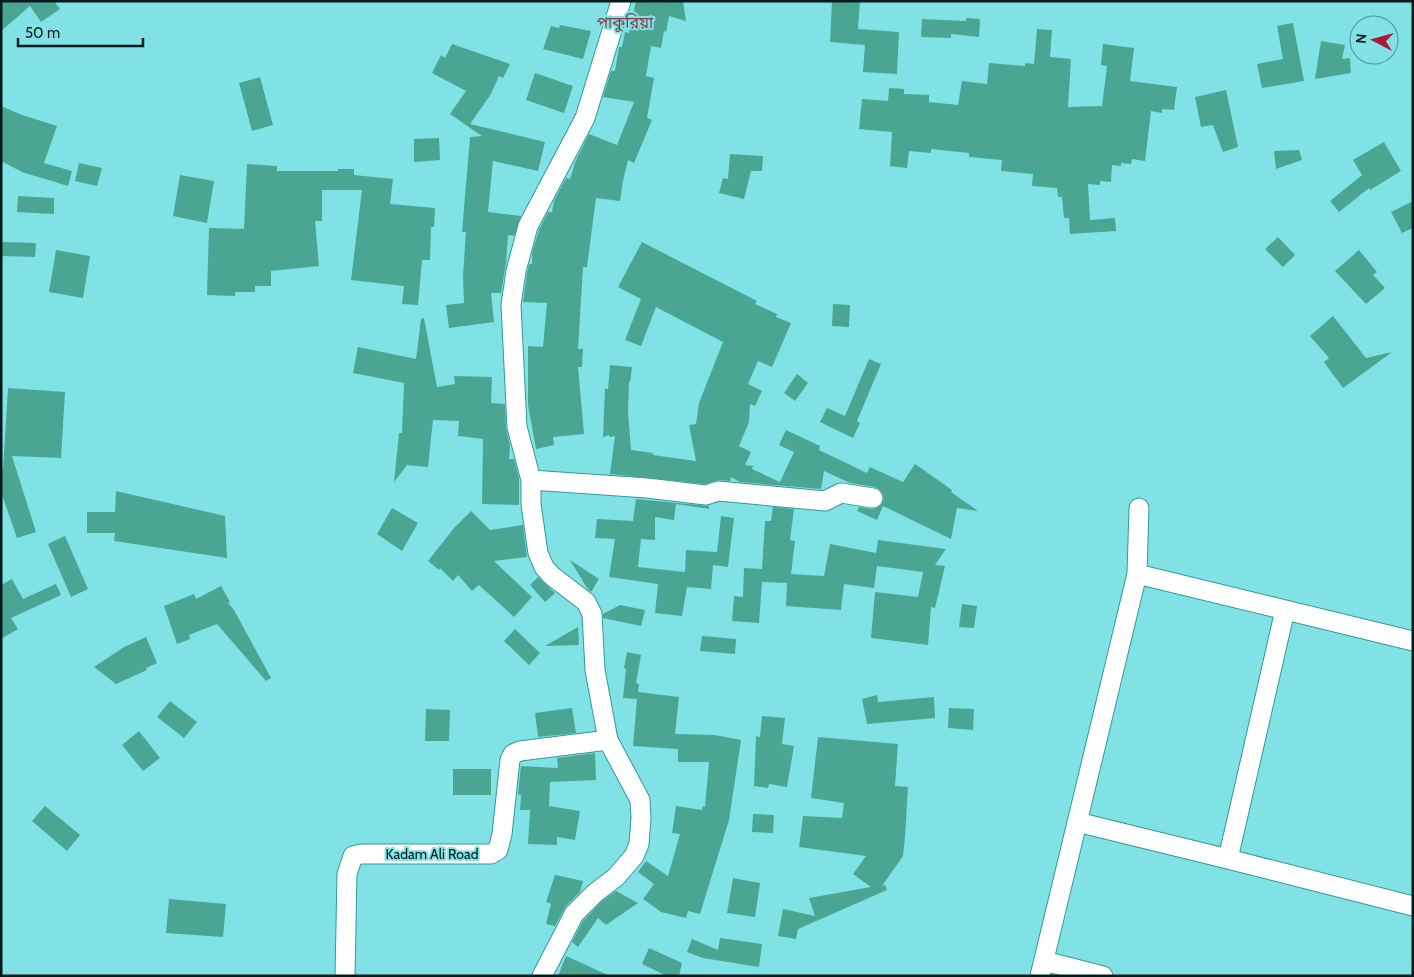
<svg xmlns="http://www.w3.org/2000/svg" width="1414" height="977" viewBox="0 0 1414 977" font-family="Cabin,'Noto Sans Bengali',sans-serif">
<rect width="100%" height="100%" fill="#80e2e5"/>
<path fill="#4aa693" d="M1 1H54L60 9 41 22 30 6 1 31Z
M636 1H683L686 21 669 16 666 32 664 31 661 48 651 46 646 76 654 78 647 118 652 120 634 163 628 160 623 181 620 201 596 198 587 267H583L578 349H583L582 367H578L584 434 553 437 554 445 536 449 528 405V346L543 347 547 303 523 302 527 273 529 264H532V253L539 230 548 212H552L554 201 566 178 570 179 576 160 589 134 617 145 634 102 603 97 611 71H615L619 47H622L625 32 629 33Z
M832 1H860L858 29 899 32 897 74 863 72 865 45 830 42Z
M966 18 980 19 979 37 951 34V38L921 37 922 19 966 21Z
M1293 23 1304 81 1262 88 1257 64 1283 59 1277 26Z
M560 25 591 31 583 59 543 49 551 26 559 28Z
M1037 29 1052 30 1050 57 1071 59 1068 107 1102 106 1107 66 1101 65 1103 44 1134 48 1130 81 1177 87 1174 110 1162 109V113L1151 111 1145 161 1132 159 1131 164 1121 163V166L1112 165 1111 182 1100 181V185L1088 184 1090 220 1115 218 1116 231 1070 234 1069 218H1064L1062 197H1058L1057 188 1032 186 1033 174 1001 171 1002 160 969 157V153L931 149V153L909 151 907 168 890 166 892 132 859 129 862 99 888 101 889 88 904 89V94L929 95V102L958 105 962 81 987 84 989 63 1025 66V63L1034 64Z
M1321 41 1345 45 1342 59 1350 58 1351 73 1315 79Z
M452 44 510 64 503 78 499 76 491 94 470 124 545 142 538 171 493 161 488 212 521 216 514 236 508 235 506 263 501 293H491L494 322 449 328 446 305 464 303 463 275 466 232H462L470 137 482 136 450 114 466 91 432 73 441 55 445 58Z
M535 73 573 86 564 113 526 100Z
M260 77 273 125 252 131 239 83Z
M1226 90 1238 147 1223 152 1213 125 1201 127 1195 97Z
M1 106 22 115 57 126 44 163 72 171 68 186 22 172 1 161Z
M439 138 440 160 414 162V139Z
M1384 142 1401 171 1370 190 1369 188 1339 212 1330 201 1362 175 1353 160Z
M1299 150 1302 160 1276 169 1274 151Z
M730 154 763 156 762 171H751L744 199 719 193 723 178 728 179Z
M79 163 102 168 97 186 75 181Z
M247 164 277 166V171H338V169H354V175L393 179 390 204 435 208 434 227H431L430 260H422L418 305 402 304 404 286 351 280 362 190H322V221H315L319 266 271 271V286H255V292H235V296L207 295 209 228 244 229Z
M180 175 214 181 207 223 173 216Z
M18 196 54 198V214L17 212Z
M1413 201V228L1402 233 1391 212Z
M1278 237 1295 255 1283 267 1265 249Z
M2 242 36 243 35 257 1 256Z
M642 242 757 301 755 304 777 314 776 317 791 323 772 367 758 361 748 384 762 391 755 406 750 404 749 422 739 446 751 452 745 465 753 466 752 469 780 482 794 452 779 445 786 430 820 446 819 450 867 473 870 467 903 482 915 464 952 490 951 492 978 511 957 508 951 539 883 506 877 520 857 511 859 507 872 509 877 508 881 505 884 499 883 494 880 490 875 487 850 483 824 471 821 489 740 482 731 477 730 481 719 480 705 484 610 474 615 436 610 437 609 435 603 437 605 389H608L610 365 632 367 630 382H629L628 412 631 450 653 453V455L696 461 689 425 696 424 699 403 723 342 656 307 641 346 625 340 641 299 618 287Z
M56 250 90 256 83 298 49 292Z
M1359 250 1377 272 1373 275 1385 288 1366 304 1335 271Z
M833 304 850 305 849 327 832 326Z
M1333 316 1366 358 1392 352 1343 388 1324 362 1329 358 1310 336Z
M424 318 437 387 455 384 454 376 492 377 491 403 505 404 506 428 510 445 509 459H514L519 478V505L482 504 483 439 458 436 459 421 433 420 428 467 407 465 394 482 399 433H402L404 383 353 373 358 347 416 359 421 319Z
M869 359 881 364 857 421 860 423 853 438 820 422 827 408 845 416Z
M797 374 808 383 795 401 784 393Z
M8 388 65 392 61 458 12 456 36 532 17 538 1 492V471L3 470Z
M116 491 225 516 227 558 114 541 115 533H87V512H115Z
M636 499 709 506V509L676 504 674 520 655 517V540L641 539 638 567 685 572 686 550 717 552 721 516 734 518 728 567 713 565 711 589 687 587 682 616 655 613 658 584 609 577 615 539 595 538 597 519 633 521Z
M773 507 794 509 790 540 795 541 791 574 824 576 830 544 876 553 878 540 946 549 935 565 945 566 935 608 931 607 928 645 871 638 875 592 918 597 923 572 877 566 874 588 844 584 841 610 786 606 787 583 762 582 759 623 732 621 734 596 743 597 744 568 762 569 765 521H771Z
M392 508 418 523 402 551 377 534Z
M471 511 490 530 523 525 527 557 494 561 532 597 514 617 479 585 472 591 458 575 453 581 440 568 439 570 428 561 454 528Z
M65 536 88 589 71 597 48 544Z
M570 560 599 579 591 592 587 588Z
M538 577 555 593 545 602 530 585Z
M12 579 23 599 56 584 61 595 11 618 18 629 1 639V585Z
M221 586 230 602 228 603 234 610 271 678 266 681 217 624 189 635 190 639 177 644 164 606 194 594 196 599Z
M962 604 977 606 974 628 959 627Z
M620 605 645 610 641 626 603 618V614Z
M578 627 579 645 545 646Z
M515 629 540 653 529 665 504 641Z
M702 636 736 639 735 654 700 651Z
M146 637 157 663 146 668 147 670 116 684 94 667 124 647Z
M627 652 641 655 636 683 639 684 638 692 679 697 675 734 715 735 741 740 729 820 700 914 688 911 686 918 661 912 643 899 654 884 638 872 646 861 668 876 680 834 672 833 676 806 702 810 703 806 705 807 709 762H678V749L633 746 637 699 623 698 626 669 624 668Z
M877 695 878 702 934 697 935 718 867 724 862 699Z
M170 701 197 722 184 738 157 717Z
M572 708 576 733 538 737 535 713Z
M949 708 974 709 973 730 948 728Z
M426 709 450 710 449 741H425Z
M762 716 785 718 782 744 794 746 787 787 769 784 768 788 754 786 756 736 760 737Z
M139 731 160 758 143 771 122 745Z
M818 737 898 744 895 786 908 787 905 837 903 856 882 886 885 885 887 890 798 929 796 939 778 936 783 909 815 916 809 898 871 887 853 874 866 856 799 847 803 816 842 818 844 803 811 798Z
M595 753 596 780 550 782 549 806 580 811 575 840 557 837V845L528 844 530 810H520L521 795 518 794 521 766 558 768 557 758Z
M453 769H491V795H453Z
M45 806 80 835 67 851 32 821Z
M753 814 774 815 773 833 752 832Z
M555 875 583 881 580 892 566 906 555 926 546 924 551 904 546 902Z
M733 878 760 883 755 917 727 913Z
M616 891 638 903 606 925 598 918 578 947 572 942 583 921 602 901Z
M169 899 226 904 223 937 166 933Z
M720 938 762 944 759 967 703 958 687 952 692 939 718 950Z
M649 948 682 963 679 976H667L642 964Z
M566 956 610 976H558Z"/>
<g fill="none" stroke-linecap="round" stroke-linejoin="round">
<g stroke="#31999c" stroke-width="21">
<path id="street" d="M531 480 647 488 706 495 718 491 825 501 841 493 873 498
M1137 574 1413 641
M1077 822 1228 859 1413 906
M1228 859 1285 610
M1044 961 1103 976
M345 976 347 874 353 856 361 854H491L498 850 502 834 510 760 513 754 520 751 608 740
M542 976 574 914 595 893 616 877 634 856 639 844 641 818 640 800 608 740 595 670 592 614 586 602 552 576 544 567 538 553 531 504V480L517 427 511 305 516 271 528 226 585 118 621 1
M1040 976 1137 574 1139 508"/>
</g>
<use href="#street" stroke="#fff" stroke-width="19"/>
</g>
<g text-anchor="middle" stroke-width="4" stroke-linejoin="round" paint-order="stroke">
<g font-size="14" fill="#001b1c" stroke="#80e2e5">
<text x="432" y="859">Kadam Ali Road</text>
</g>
<g font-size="16" fill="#863d42" stroke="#80e2e5">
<text x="625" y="28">পাকুরিয়া</text>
</g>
</g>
<rect width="1414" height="977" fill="none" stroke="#001b1c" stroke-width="5"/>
<g transform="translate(1374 40) rotate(276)"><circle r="24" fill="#80e2e5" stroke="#4d9295"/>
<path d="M0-4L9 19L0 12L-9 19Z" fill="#ac1737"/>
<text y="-8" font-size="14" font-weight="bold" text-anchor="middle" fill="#001b1c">N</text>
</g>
<path d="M18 38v8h125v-8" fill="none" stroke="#001b1c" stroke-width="2.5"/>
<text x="25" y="38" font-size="15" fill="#001b1c" stroke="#80e2e5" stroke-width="4" paint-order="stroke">50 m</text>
</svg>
